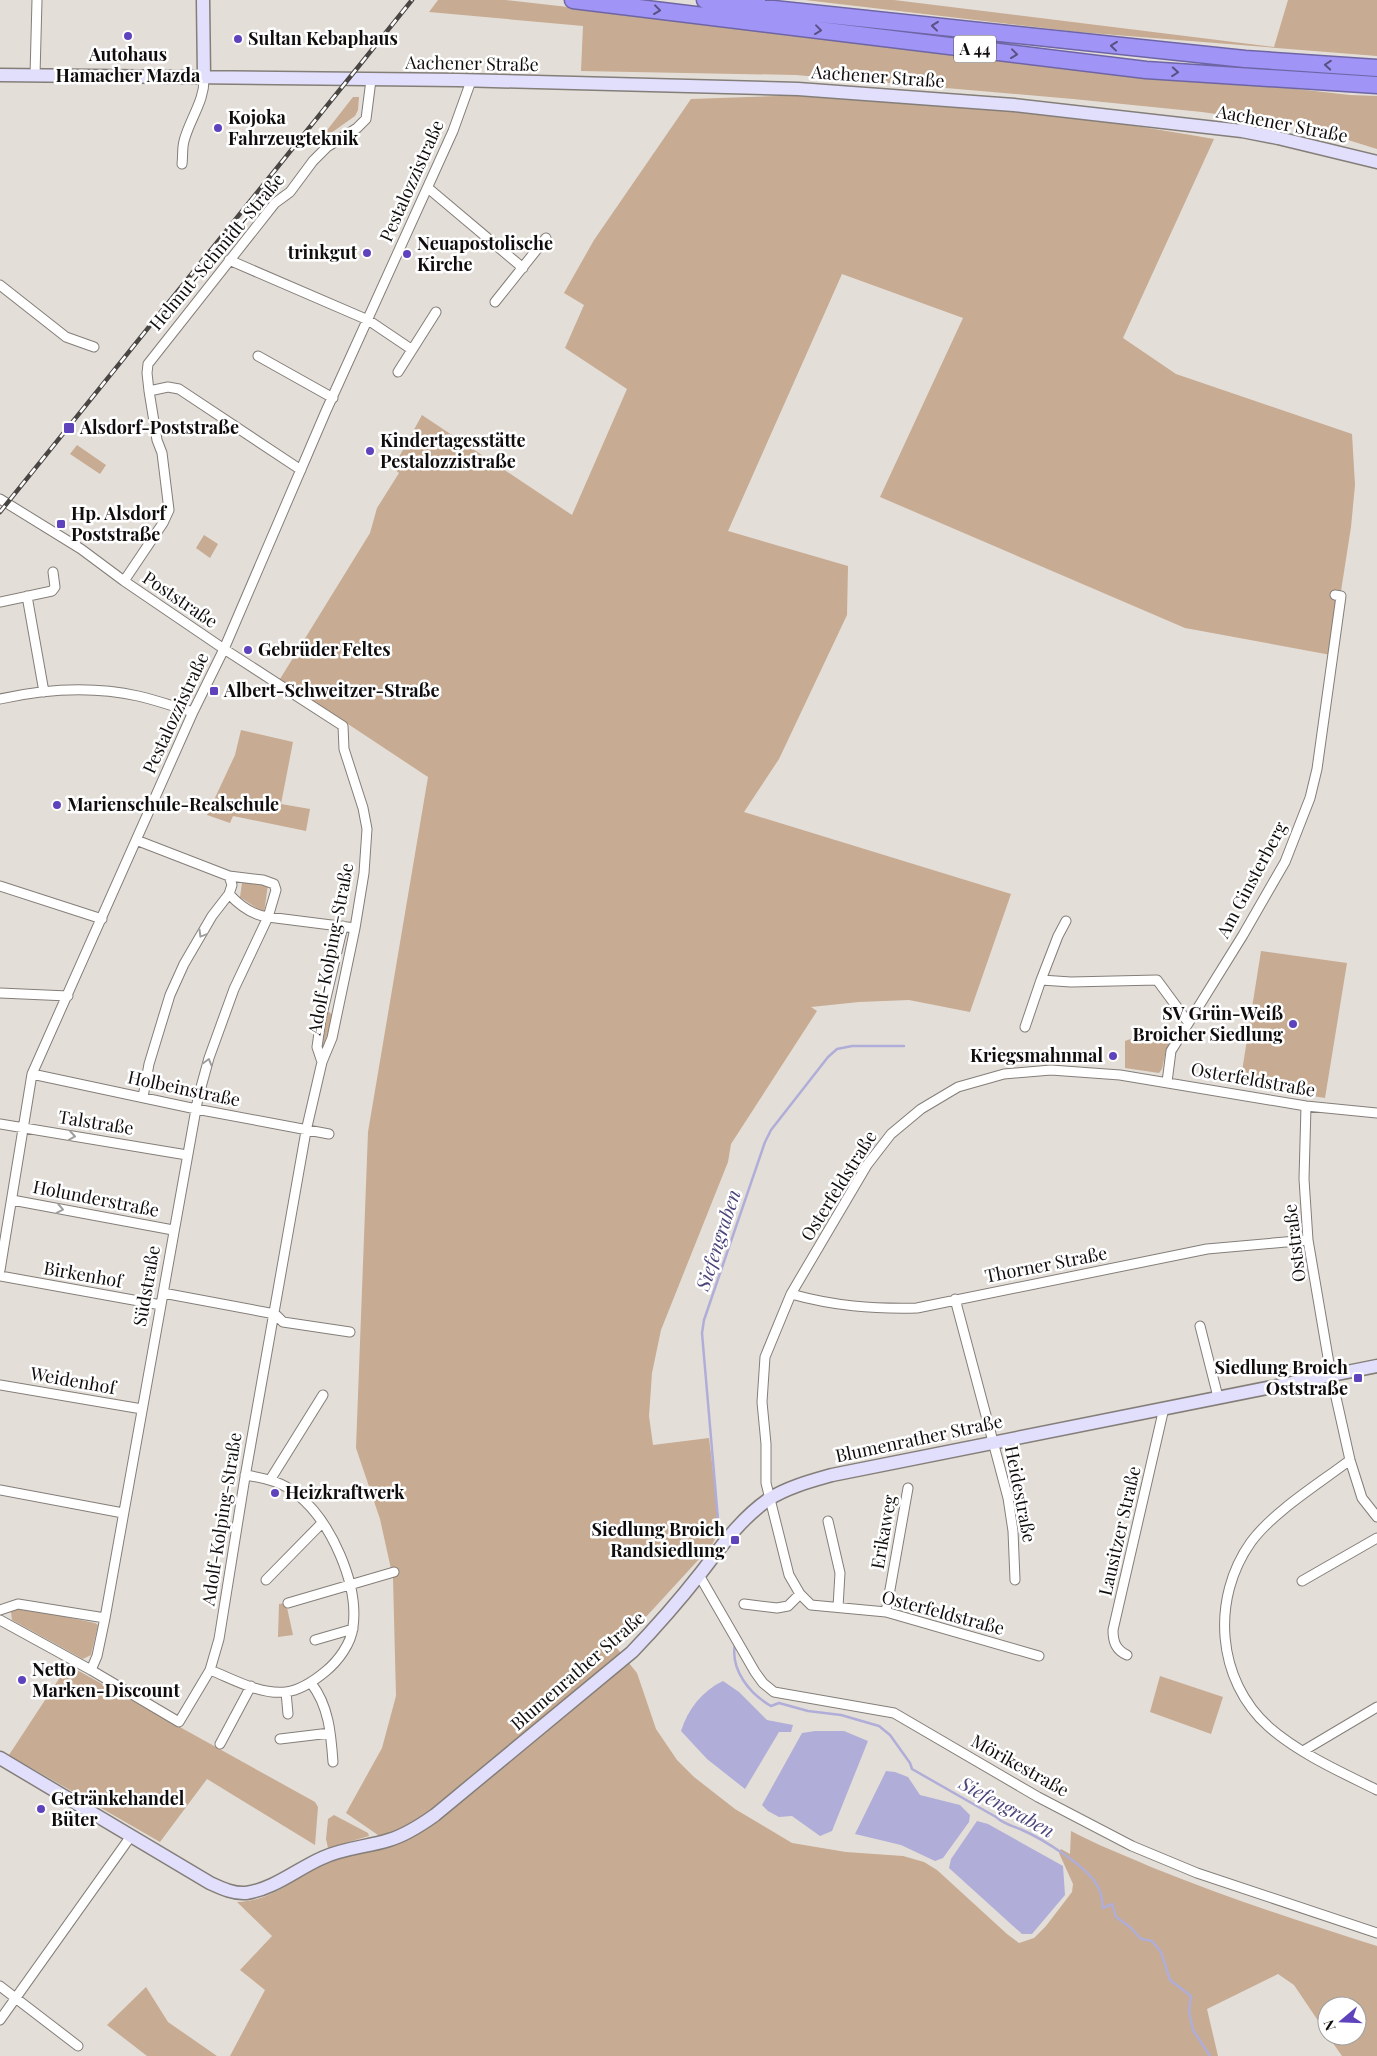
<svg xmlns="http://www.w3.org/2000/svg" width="1377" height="2056" viewBox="0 0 1377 2056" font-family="'Playfair Display',serif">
<rect width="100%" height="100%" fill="#e4ded8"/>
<path fill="#c7ab92" d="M438 0H505L1350 95 1377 96V149L1306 127 1202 112 1073 99 796 75 581 71 583 26 429 12Z
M805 0H894L1274 47 1288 0H1377V56L1078 32Z
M809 95C944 102 1081 115 1214 139L1123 338 1176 374 1352 434 1355 485 1351 527 1331 655 1185 628 880 497 963 318 842 274 728 531 848 566 847 615 779 759 744 812 1011 894 970 1012 909 1000 859 1002 811 1007 817 1011 731 1144 728 1162 661 1330 652 1373 649 1416 653 1445 709 1438 720 1529 712 1545 645 1618 615 1646 637 1673 656 1729 677 1760 694 1777 735 1809 792 1843 846 1852 903 1856 924 1862 937 1870 1007 1934 1019 1943 1034 1938 1046 1926 1072 1892 1073 1884 1059 1853 1061 1849 1070 1854 1071 1831C1097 1845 1124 1855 1151 1867 1225 1897 1301 1922 1377 1946V2056H1342L1328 2036H1357V2006H1327V2034L1294 1985 1278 1974 1207 2009 1218 2056H230L265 1990 240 1970 272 1936 237 1902C274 1901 291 1878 322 1865 344 1856 367 1852 390 1847L378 1835 346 1813 382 1748 396 1696 393 1578 380 1519 356 1448 368 1132 428 777 280 679 370 533 377 508 399 473 393 468 422 415 572 515 627 389 565 348 584 305 564 293 594 240 691 99Z
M353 97H359L358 110 355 116 317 143Z
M77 445 106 465 100 474 70 454Z
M204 535 218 544 210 558 196 548Z
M241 730 293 742 281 804 310 809 306 831 233 816 230 823 207 815 235 755Z
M246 880 268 884 264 913 240 897 242 883Z
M1261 951 1347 963 1325 1098 1240 1084Z
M326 1010 333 1015 323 1048H321Z
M1172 1030 1175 1032 1166 1050 1162 1069 1159 1073 1125 1068V1041L1136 1037V1035Z
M286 1603 293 1635 278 1637 279 1604Z
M18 1607 95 1623 98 1625 91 1655 83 1659 12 1620 11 1612Z
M68 1665 315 1802 318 1807 315 1845 207 1779 160 1842 9 1755Z
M1160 1676 1223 1697 1211 1734 1150 1712Z
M334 1815 368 1833 369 1836 328 1848 326 1839 328 1819Z
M146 1987 168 2022 217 2056H147L107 2025Z"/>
<path fill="#b0aed8" d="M723 1681 739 1692 767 1720 793 1725 791 1732H779L745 1789 707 1759 681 1731C688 1709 702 1691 723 1681Z
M815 1731H844L868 1741 832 1831 820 1836 792 1816 779 1817 768 1811 762 1805 802 1733Z
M886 1771 895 1772 908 1777 920 1795 960 1805 970 1815 969 1822 943 1858 935 1861 901 1845 855 1834Z
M977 1821 988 1824 1063 1866 1065 1895 1032 1934H1022L949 1868 951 1859Z"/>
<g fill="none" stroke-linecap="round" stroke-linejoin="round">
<path stroke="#b0aed8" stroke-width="2.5" d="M719 1531 702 1333 704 1320 765 1142 771 1130 828 1057 837 1049 852 1046H904
M735 1644C730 1670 750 1694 771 1706L779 1703 808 1711 841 1715 879 1726 890 1735 910 1763 912 1769 996 1817C1004 1824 1010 1825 1020 1829 1041 1838 1091 1868 1099 1889 1102 1895 1102 1902 1103 1908L1112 1904 1116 1917 1130 1927 1141 1939 1152 1941 1161 1952 1170 1980 1191 1996 1189 2011 1193 2030 1210 2056"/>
<g stroke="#847e79" stroke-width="11">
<path id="street" d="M35 75 37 0
M182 164C183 157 182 148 184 141 190 118 205 101 204 77
M428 188 523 268
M229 260 368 320 411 349
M0 285 66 337 94 347
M495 302 546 238
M258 356 333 398
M398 372 436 312
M149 391 168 387 179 389 301 470
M0 499 81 549 124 581 224 649 343 726 344 749 363 808 367 829 364 873 355 928 332 1038 322 1062 306 1131 245 1477 219 1639 210 1670 179 1722 91 1670 0 1620
M124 581 163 523 169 510 162 453 157 440 149 391 147 373 148 364 275 203 290 192 313 161 327 147 357 128 366 119 371 80
M27 596 44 692
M0 602 52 591 55 587 53 572
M0 699C45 689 93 686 138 696 156 700 175 707 193 712
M136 840 229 876 263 880 274 884 276 890 268 917 355 928
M0 886 102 919
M1041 980 1058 936 1066 921
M0 993 68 996
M1025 1027 1041 980 1071 982 1157 980 1188 1022
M322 1062 317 1047 321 1019 343 926
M32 1074 196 1109 329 1134
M1167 1082 1171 1051 1243 935 1285 862 1310 798 1317 769 1341 596 1335 595
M143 1097 149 1064 170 995 184 964 212 916 229 894 232 885 229 876
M1306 1106 1304 1179 1308 1240 1331 1375 1350 1460 1362 1498 1377 1517
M0 1124 187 1155
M12 1200 173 1230
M0 1270 32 1074 193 712 224 649 326 411 453 131 471 81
M0 1276 161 1305
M163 1293 275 1314 283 1322 350 1332
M791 1294C834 1306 872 1309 917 1308L1207 1249 1308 1240
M955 1299 1008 1498 1013 1531 1015 1580
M1200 1326 1218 1397
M0 1385 142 1409
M1350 1460C1320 1483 1274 1511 1251 1542 1211 1598 1216 1680 1269 1727 1300 1754 1341 1772 1377 1790
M270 1480 323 1395
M0 1490 123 1513
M828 1521 840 1573 838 1607
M699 1575 755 1672 763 1683 774 1692 894 1713 1038 1797 1132 1846 1197 1873 1377 1933
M266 1580 322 1523
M1302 1581 1377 1538
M288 1603 394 1572
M744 1604 777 1608 788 1606 800 1594
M0 1610 18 1604 105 1618
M886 1612 908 1488
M315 1640 353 1629
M1127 1655C1116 1650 1113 1642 1113 1630L1164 1408
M1039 1656 886 1612 811 1605 800 1594 789 1575 766 1483V1444L762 1402 765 1357 791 1294 867 1165 891 1134 921 1109 958 1087 1004 1074 1051 1070 1120 1075 1306 1106 1377 1113
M91 1670 97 1656 105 1618 198 1098 209 1058 234 989 268 917C252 915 240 906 229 894
M210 1670C233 1679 260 1695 286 1692 301 1690 314 1681 326 1671 338 1661 351 1644 353 1627 359 1584 331 1522 298 1495 283 1482 265 1478 245 1475
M311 1683C329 1706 331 1734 333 1762
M286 1692 288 1714
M280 1739 330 1733
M220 1744 251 1686
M1303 1751 1377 1707
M0 1986 78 2046
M0 2020 131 1836"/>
</g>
<g stroke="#847e79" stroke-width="15">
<path id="secondary" d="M203 0 204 77
M0 75 458 80 798 89 1014 105 1242 131 1278 138 1377 162
M0 1758 210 1883C221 1888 233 1894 246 1893 274 1889 297 1869 322 1858 343 1848 367 1847 389 1840 406 1835 421 1825 435 1815L632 1652C656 1627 678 1602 700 1574 721 1547 740 1519 769 1499 788 1487 811 1481 832 1475L1377 1366"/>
</g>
<g stroke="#6e65a5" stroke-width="19">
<path id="highway" d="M573 0 1146 70 1377 85
M705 0 764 8 1245 59 1377 68"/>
</g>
<use href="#street" stroke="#fff" stroke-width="9"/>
<use href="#secondary" stroke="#e2dffd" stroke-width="12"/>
<use href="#highway" stroke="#a094f7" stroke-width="16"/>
<g stroke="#484542" stroke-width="4.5">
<path id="rail" d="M0 512 412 0"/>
</g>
<use href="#rail" stroke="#fff" stroke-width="2.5" stroke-dasharray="8" stroke-linecap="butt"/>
</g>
<defs><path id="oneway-chevron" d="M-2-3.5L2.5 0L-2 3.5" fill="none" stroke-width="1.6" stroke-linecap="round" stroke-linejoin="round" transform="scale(1.25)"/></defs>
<g stroke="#585182">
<use href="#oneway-chevron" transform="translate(657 10) rotate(7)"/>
<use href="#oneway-chevron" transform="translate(935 26) rotate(-174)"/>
<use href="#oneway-chevron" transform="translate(818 30) rotate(7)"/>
<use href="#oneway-chevron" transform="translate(1114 46) rotate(-174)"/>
<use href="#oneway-chevron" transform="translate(1014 54) rotate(7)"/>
<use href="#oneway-chevron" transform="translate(1328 65) rotate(-176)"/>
<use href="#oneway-chevron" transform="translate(1175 72) rotate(4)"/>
</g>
<g stroke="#9f9f9e">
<use href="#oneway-chevron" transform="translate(202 934) rotate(121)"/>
<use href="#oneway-chevron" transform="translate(208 1062) rotate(-74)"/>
<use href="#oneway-chevron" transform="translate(72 1136) rotate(9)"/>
<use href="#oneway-chevron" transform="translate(60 1209) rotate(11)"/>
</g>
<g fill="#5e43bc" stroke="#fff" stroke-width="2">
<circle cx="128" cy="36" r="5"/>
<circle cx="238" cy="39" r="5"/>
<circle cx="218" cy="128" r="5"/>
<circle cx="367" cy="253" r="5"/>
<circle cx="407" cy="254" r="5"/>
<rect x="63" y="422" width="12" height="12" rx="2.5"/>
<circle cx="370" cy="451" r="5"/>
<rect x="56" y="519" width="10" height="10" rx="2.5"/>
<circle cx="248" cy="650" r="5"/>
<rect x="209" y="686" width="10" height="10" rx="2.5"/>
<circle cx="57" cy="805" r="5"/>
<circle cx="1293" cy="1024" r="5"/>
<circle cx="1113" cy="1056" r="5"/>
<rect x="1353" y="1373" width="10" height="10" rx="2.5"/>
<circle cx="275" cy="1493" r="5"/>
<rect x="730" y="1535" width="10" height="10" rx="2.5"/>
<circle cx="22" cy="1680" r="5"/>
<circle cx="41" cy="1809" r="5"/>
</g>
<g text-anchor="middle" stroke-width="5" stroke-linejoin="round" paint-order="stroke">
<rect fill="#fff" stroke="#585655" stroke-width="1" x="954" y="35.5" width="42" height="27" rx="4"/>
<g font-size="16" font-weight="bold" fill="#100e0c">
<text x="975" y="55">A 44</text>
</g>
<g font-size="18" font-weight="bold" fill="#100e0c" stroke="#fff" text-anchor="start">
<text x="248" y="45">Sultan Kebaphaus</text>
<text x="128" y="61" text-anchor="middle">Autohaus<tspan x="128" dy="21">Hamacher Mazda</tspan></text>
<text x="228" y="124">Kojoka<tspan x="228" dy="21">Fahrzeugteknik</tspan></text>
<text x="417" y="250">Neuapostolische<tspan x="417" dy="21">Kirche</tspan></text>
<text x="357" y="259" text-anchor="end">trinkgut</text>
<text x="80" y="434">Alsdorf-Poststraße</text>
<text x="380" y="447">Kindertagesstätte<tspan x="380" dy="21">Pestalozzistraße</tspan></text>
<text x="71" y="520">Hp. Alsdorf<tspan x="71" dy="21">Poststraße</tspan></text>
<text x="258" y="656">Gebrüder Feltes</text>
<text x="224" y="697">Albert-Schweitzer-Straße</text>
<text x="67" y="811">Marienschule-Realschule</text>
<text x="1283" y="1020" text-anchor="end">SV Grün-Weiß<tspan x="1283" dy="21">Broicher Siedlung</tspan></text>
<text x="1103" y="1062" text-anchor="end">Kriegsmahnmal</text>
<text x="1348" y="1374" text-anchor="end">Siedlung Broich<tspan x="1348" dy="21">Oststraße</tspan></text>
<text x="285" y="1499">Heizkraftwerk</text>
<text x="725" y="1536" text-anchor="end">Siedlung Broich<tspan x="725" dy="21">Randsiedlung</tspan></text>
<text x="32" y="1676">Netto<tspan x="32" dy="21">Marken-Discount</tspan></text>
<text x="51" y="1805">Getränkehandel<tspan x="51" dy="21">Büter</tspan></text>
</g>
<g font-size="18" fill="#100e0c" stroke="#fff">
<text transform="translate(472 64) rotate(1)" y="6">Aachener Straße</text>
<text transform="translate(878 77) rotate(4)" y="6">Aachener Straße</text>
<text transform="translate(1282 124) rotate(11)" y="6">Aachener Straße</text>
<text transform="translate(412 181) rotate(-66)" y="6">Pestalozzistraße</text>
<text transform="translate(217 252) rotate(-50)" y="6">Helmut-Schmidt-Straße</text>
<text transform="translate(180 600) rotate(34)" y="6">Poststraße</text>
<text transform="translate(176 713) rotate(-65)" y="6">Pestalozzistraße</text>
<text transform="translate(1252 880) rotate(-62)" y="6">Am Ginsterberg</text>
<text transform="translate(331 949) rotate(-79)" y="6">Adolf-Kolping-Straße</text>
<text transform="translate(1253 1080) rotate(10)" y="6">Osterfeldstraße</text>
<text transform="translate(184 1089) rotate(12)" y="6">Holbeinstraße</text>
<text transform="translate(96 1123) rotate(9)" y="6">Talstraße</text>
<text transform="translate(839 1186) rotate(-58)" y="6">Osterfeldstraße</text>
<text transform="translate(96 1199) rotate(11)" y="6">Holunderstraße</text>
<text transform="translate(1295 1243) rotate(-97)" y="6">Oststraße</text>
<text transform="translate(1046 1265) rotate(-11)" y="6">Thorner Straße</text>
<text transform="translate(83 1275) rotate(10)" y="6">Birkenhof</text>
<text transform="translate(147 1286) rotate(-80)" y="6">Südstraße</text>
<text transform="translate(73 1381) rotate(10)" y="6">Weidenhof</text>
<text transform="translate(919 1439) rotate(-12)" y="6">Blumenrather Straße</text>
<text transform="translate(1020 1494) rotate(79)" y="6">Heidestraße</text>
<text transform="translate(222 1519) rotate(-81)" y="6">Adolf-Kolping-Straße</text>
<text transform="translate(1120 1531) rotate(-77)" y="6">Lausitzer Straße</text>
<text transform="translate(884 1532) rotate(-80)" y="6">Erikaweg</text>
<text transform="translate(943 1613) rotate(15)" y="6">Osterfeldstraße</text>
<text transform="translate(578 1671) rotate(-41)" y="6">Blumenrather Straße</text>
<text transform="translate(1020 1766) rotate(29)" y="6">Mörikestraße</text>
</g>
<g font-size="19" font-style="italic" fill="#4b447b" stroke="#fff">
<text transform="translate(718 1240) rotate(-72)" y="7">Siefengraben</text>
<text transform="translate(1007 1807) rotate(29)" y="7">Siefengraben</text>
</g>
</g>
<g transform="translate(1342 2021) rotate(251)"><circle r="24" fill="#ffffff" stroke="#9f9f9e"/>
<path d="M0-4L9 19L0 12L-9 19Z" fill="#5e43bc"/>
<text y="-8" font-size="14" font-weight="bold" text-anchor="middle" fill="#100e0c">N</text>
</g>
</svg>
